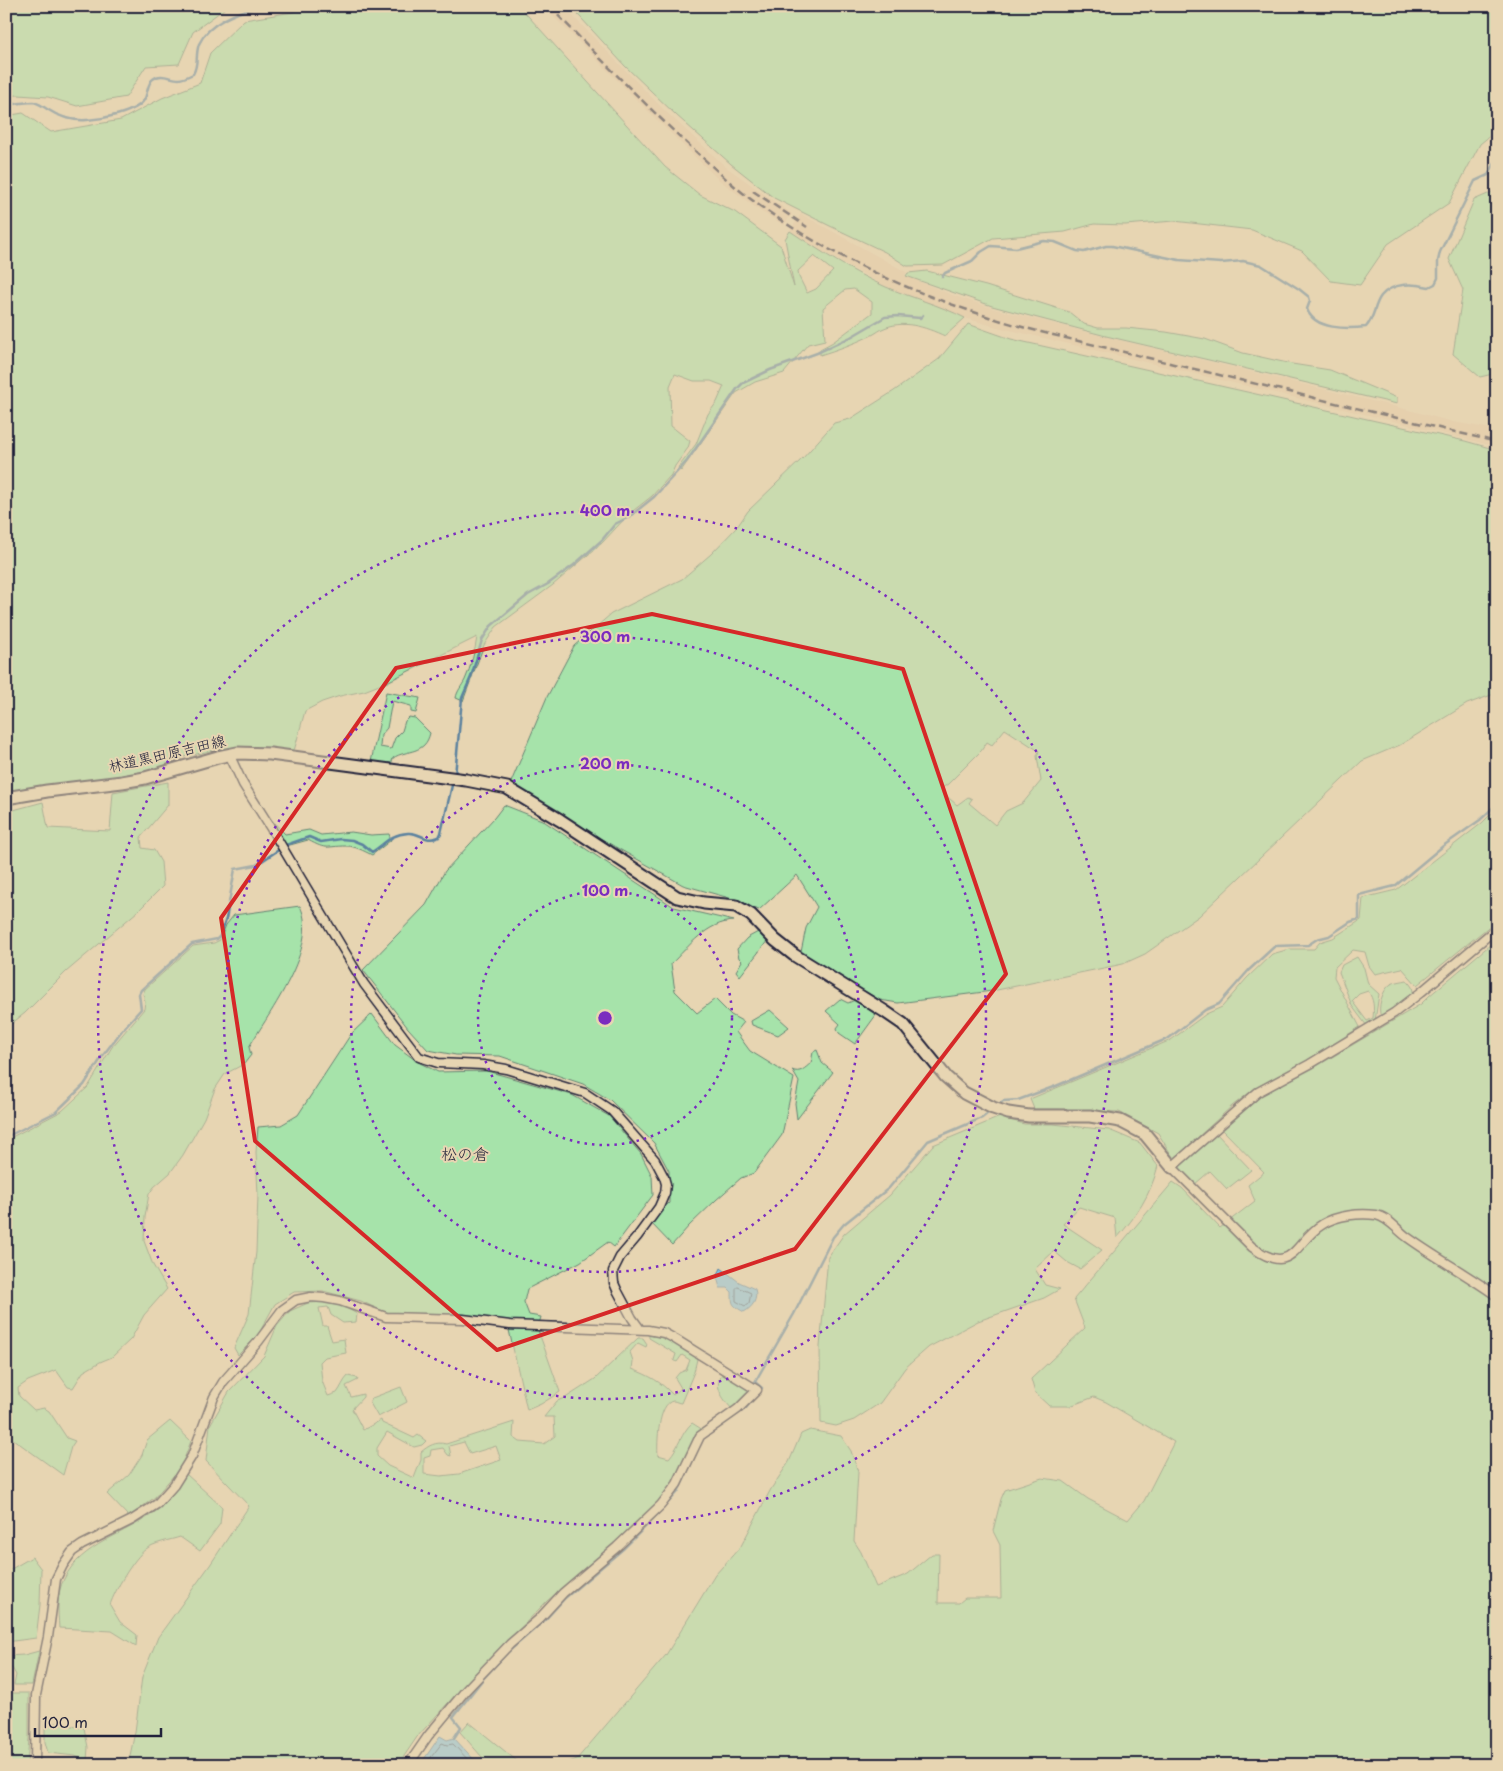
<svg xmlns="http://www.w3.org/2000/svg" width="1503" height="1771" viewBox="0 0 1503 1771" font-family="'Playpen Sans','Klee One',sans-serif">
<rect width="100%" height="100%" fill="#e7d5b2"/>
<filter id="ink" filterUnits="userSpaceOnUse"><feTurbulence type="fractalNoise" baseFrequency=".02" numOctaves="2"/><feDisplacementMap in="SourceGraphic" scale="10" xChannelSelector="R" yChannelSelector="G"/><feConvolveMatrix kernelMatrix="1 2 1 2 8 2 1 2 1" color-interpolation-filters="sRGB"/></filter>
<g filter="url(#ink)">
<path fill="#e4c9a7" d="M543 6H563L664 110 726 167 792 214 784 225 760 211 718 179 656 119Z
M801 214 906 272 905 276 952 295 995 309 1106 337 1397 407 1453 422 1497 430V447L1385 419 993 326 965 318 885 286 818 249 790 231Z"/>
<path fill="#a6e3aa" stroke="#648272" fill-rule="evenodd" d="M6 6H228L193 32 179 64 146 66 126 97 77 106 48 97 18 95 6 96Z
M307 6H519L665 167 700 195 735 212 781 246 794 287 785 239 790 231C820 251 852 272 886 287 912 298 940 305 965 318L945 336C925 327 903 319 882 329 877 332 873 335 868 337 853 344 836 350 820 355V349L833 342 872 313V302L854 289 845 290 823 308 825 340 808 344 784 373 755 382 736 393 681 471 678 468 696 444 708 414 717 402 724 386 711 381H694L675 374 670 386 671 426 690 441 688 448 675 466 671 475 652 496 629 514 602 543 553 585 496 627 484 645 463 701 456 698C457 691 462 686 465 680 471 667 475 651 477 637L387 682 364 691 340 696 322 702 305 711 294 751 224 748 183 757 151 771 106 780 40 786 6 793V116L23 113 51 132 121 120 162 98 200 83 210 53 244 20 293 12ZM814 256 833 271 816 289 807 293 799 277 798 271Z
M570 6H1497V130L1480 144 1449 203 1388 244 1360 285 1331 281 1302 251 1252 230 1174 221 1125 225 1094 224 1065 232 993 238 943 265 907 266 885 252 830 226 774 198 731 164 676 115 625 66Z
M1497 190V373L1480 377 1453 354 1463 290 1449 259 1474 200Z
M927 271 986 286 1069 312 1084 324 1098 328H1126L1166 332 1205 339 1243 353 1292 364 1330 370 1397 398V404L1106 336 992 306 906 276 908 273Z
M968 324 1011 339 1465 441 1497 450V693L1467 704 1400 745 1362 761 1199 916 1145 954 1123 964 992 991 898 1003 880 1000 836 975 801 952 806 928 817 907 797 875 759 910 726 897 683 885 509 787 547 697 574 646 611 614 682 579 711 554 737 527 748 511 803 458 834 423 850 419 894 391 939 359ZM1005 729 1039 751 1037 756 1041 781 1023 803 1006 811 995 825 969 803 972 799 968 797 957 805 943 793 942 788 948 784 981 751 987 742 992 745Z
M386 692 420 698 416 713 411 712V706L392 701 387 728 381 735 380 747 391 749 395 738 402 731 405 721 409 717 415 718 430 733C425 755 407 749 393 758L391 765 371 762Z
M168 782V805L141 837 142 848 154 850 161 862 163 886 138 911 66 972 25 1013 6 1028V812L43 802 48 828 110 831 113 792Z
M258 803 266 814 285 834 309 830 321 835 351 832 371 835 389 834 391 840 372 855C364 851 355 846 346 846 325 846 328 851 308 840L290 845 283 844Z
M504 805 542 820 674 907 734 921C707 922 689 946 671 964L675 991 697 1013 715 999 731 1015 744 1022 736 1032 750 1051 794 1078 782 1135 754 1173 741 1178 716 1200 689 1226 672 1245 650 1222 669 1203V1171L654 1143 610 1100 583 1084 500 1056 456 1055 428 1050 408 1028 363 970 426 905 445 871 494 818Z
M1497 808V920L1417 985 1402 968 1375 974 1369 966 1365 952 1353 950 1335 967 1334 977 1360 1027 1308 1060 1257 1087 1232 1106 1174 1159 1158 1133 1119 1112 1059 1109H1034L1030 1099 1171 1040 1206 1014 1222 1007 1247 978 1272 954 1290 949H1314L1320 942 1333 938 1361 920 1363 898 1396 890 1482 823Z
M300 906C320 946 269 1013 249 1047L251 1055 244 1064 225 1074 215 1089 204 1118 183 1155 170 1173 154 1187 149 1194 145 1217 144 1241 153 1265 167 1289 144 1315 131 1339 112 1357 100 1362 83 1372 73 1388 68 1387 56 1370 28 1381 18 1388 19 1396 34 1410 44 1408 49 1411 67 1438 75 1441 71 1447 63 1475 6 1434V1140L62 1111 88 1087 112 1047 144 1009 145 1001 143 994 145 989 193 946 214 943 220 940 226 925 234 915Z
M760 931 768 940 740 976 736 971 742 961 739 958 737 949 747 938Z
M1497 939V1765H561L577 1759 666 1655 715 1575 741 1546 771 1489 789 1462 801 1434 810 1430 841 1436 851 1451 858 1472 854 1541 861 1552 876 1587 908 1574 932 1554H939L938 1603H959L965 1598H1001L1000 1545 993 1531 1001 1499 1005 1490 1042 1478 1063 1481 1088 1499 1128 1520 1144 1501 1174 1442 1106 1402 1094 1397 1070 1406H1049L1035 1393 1031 1379 1085 1328 1074 1299 1173 1182 1182 1188 1220 1228 1255 1201 1248 1185 1264 1172 1223 1130 1262 1095 1312 1069 1421 1004 1429 996Z
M1357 957 1364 968 1368 984 1379 994 1375 1021 1367 1026 1352 1006 1339 972 1342 965ZM1368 991C1374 1000 1374 1007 1373 1018L1367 1021 1352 1001 1359 994Z
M1407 980 1412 987 1414 995 1381 1017C1377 1008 1382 990 1391 984 1395 982 1403 981 1407 980Z
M840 999 848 1003 855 1000 876 1015 855 1044 839 1033 837 1028 840 1024 826 1011Z
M770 1010 789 1027 778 1035 752 1025 751 1021Z
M372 1014 395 1045 418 1062 438 1072 487 1071 572 1095 609 1116 641 1154 652 1176 653 1195 614 1247 608 1242 580 1262 527 1289 524 1302 529 1315 541 1317 539 1324 465 1315 386 1313 361 1301 323 1291 294 1292 275 1304 258 1335 238 1355 234 1348 249 1314 256 1252 258 1195 256 1152 258 1127 281 1125 298 1115 351 1034Z
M817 1050 822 1063 833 1072 797 1119 795 1103 799 1082 792 1070C800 1074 805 1068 811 1063L813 1052Z
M1000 1117 1024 1124H1053L1109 1130 1140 1143 1158 1166C1150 1196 1137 1215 1117 1238L1115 1218 1079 1207 1063 1224 1102 1250 1080 1269 1067 1262 1054 1251 1035 1269 1045 1285 1060 1289 1044 1298 978 1321 929 1347 905 1368 880 1403 854 1420 836 1426 821 1423 820 1347 828 1257 844 1234 890 1195 933 1145Z
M1215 1132 1251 1170 1227 1189 1210 1171 1194 1185 1184 1174 1180 1169V1162Z
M325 1302 339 1304 357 1314 356 1322 343 1323 331 1315 328 1307 319 1308 323 1326H327L332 1341 344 1339 346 1353 325 1357 320 1362 322 1381 328 1396 337 1393C341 1388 343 1381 348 1376L357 1378 358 1380 346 1386 351 1397 363 1394V1397L352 1409 363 1430 381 1420 382 1423 414 1438 418 1435 426 1441 422 1445 414 1447 387 1432 377 1448V1456L388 1466 414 1478 421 1460V1452C428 1446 436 1441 446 1444L514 1422 513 1437 520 1442 544 1444 555 1436 554 1417H544L557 1401 567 1397 595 1379 638 1338H643L647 1344 646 1347 638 1343 630 1352 633 1361 632 1369C650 1376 660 1381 673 1395L681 1388 675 1378 679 1373 686 1370 690 1360 682 1355 677 1362 674 1360 676 1354 649 1338V1335C664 1337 688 1346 697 1359L694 1372 681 1403C678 1403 676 1401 673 1401 658 1403 657 1444 658 1455L669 1458C679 1447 681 1433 692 1423L703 1430 698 1434 693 1442 676 1480 664 1497 648 1514 547 1601 459 1691 417 1737 398 1765H128L135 1732 142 1677 158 1637 210 1565 249 1506 206 1461 210 1425 229 1392 264 1356 277 1326 290 1311 308 1303ZM464 1442 470 1454 496 1446 501 1460 459 1474 441 1476 424 1474V1458L430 1456 431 1450 443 1448 448 1455 451 1456 449 1446Z
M509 1330H538L560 1392 541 1404 527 1410Z
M723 1373 749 1390 751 1394 743 1402 732 1409C723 1399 712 1385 723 1373Z
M401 1387 407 1402 378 1417 370 1403 372 1398Z
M170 1421 191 1441 181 1467 155 1497 129 1517 107 1494 129 1475 142 1455 147 1440Z
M186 1474 222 1507 220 1524 200 1551 180 1537C171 1540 153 1543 146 1549 133 1559 115 1590 110 1605L120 1622 137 1635 136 1646 112 1631 59 1628C58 1611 56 1594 64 1579 81 1544 126 1534 155 1512 166 1504 180 1485 186 1474Z
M32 1557 41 1569 40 1605 36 1638 6 1642V1572Z
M39 1651 32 1685H14L16 1675 12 1668 6 1666V1656L24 1655Z
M6 1693H29V1738L27 1765H6Z
M469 1722 522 1765H489L460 1732Z
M45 1723H56L84 1728 88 1747 87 1761 75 1756 48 1753 45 1742Z"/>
<path fill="#82c2e2" stroke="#5c829f" d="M721 1268 739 1282 755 1289C758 1299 753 1307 744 1312 732 1305 732 1305 732 1292L728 1288H720L717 1277Z
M440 1736 447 1740 454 1738 479 1765H420Z"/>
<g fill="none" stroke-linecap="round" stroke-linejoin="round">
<path stroke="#48627e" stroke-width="1" d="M738 1287 751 1293 749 1303 745 1306 736 1301V1289Z
M425 1765 442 1743 447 1745 453 1744 473 1765"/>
<path stroke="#5c829f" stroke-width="2.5" d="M6 105C15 104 25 102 33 102 39 103 42 106 47 109 59 117 73 121 87 120 102 119 136 113 144 100 148 94 147 83 153 79 161 72 170 79 179 79 183 79 189 76 193 74 199 64 195 55 199 44 209 22 238 12 259 6
M942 277 945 273 972 261 981 252 991 246 1016 248 1044 241 1055 242 1077 251 1084 252 1106 246H1112L1179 260 1221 263 1243 261 1261 265 1299 289 1309 297 1310 301 1307 309C1314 330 1348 329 1366 327 1375 317 1374 305 1381 296 1393 282 1414 283 1429 287L1435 284 1438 278V261L1440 252 1475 181 1488 175 1497 160
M455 776 462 698 471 677 482 640 491 626 528 595 548 584 574 565 602 540 615 524 629 517 654 497 687 461 737 389 743 383 770 370 817 353 849 338 885 317 898 316 920 318 923 315
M998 1105 1003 1101 1018 1100 1056 1086 1169 1038 1205 1010 1219 1004 1249 970 1275 946 1308 945 1317 939 1329 936 1350 922 1359 919V895L1395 886 1443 846 1480 820 1497 804
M6 1137 56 1112 84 1085 104 1054 123 1029 141 1009 139 994 141 990 192 944 217 939 220 936 226 919 235 869 256 865 286 845 309 837 321 842 341 839 352 840 362 844 372 852C385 844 390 834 408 833 421 832 424 843 439 837L441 833 453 781
M709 1434 746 1408 762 1388 755 1382 794 1314 833 1237 844 1224 889 1188 928 1141 982 1118 992 1110
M454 1738 461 1727 453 1717 483 1679 508 1652 545 1620 565 1598 623 1549 652 1520 678 1492 691 1464"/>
<g stroke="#22223b" stroke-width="11">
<path id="street" d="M229 754 243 784 272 830 364 984 419 1057 438 1063 483 1065 506 1069 585 1093 612 1111 655 1160 664 1177 666 1184 665 1193 659 1207 637 1237 620 1257 613 1271 614 1283 617 1290 632 1318 640 1329
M1497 928 1420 993 1394 1013 1310 1064 1258 1092 1172 1167 1252 1247C1294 1278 1294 1241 1323 1224 1338 1215 1359 1213 1376 1215 1388 1217 1397 1230 1407 1237 1436 1258 1468 1275 1497 1296
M35 1765 36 1695 48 1637 56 1579 63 1565 72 1552 82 1545 132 1520 157 1504 174 1485 192 1456 214 1397 223 1382 258 1342 282 1310 296 1300 311 1297 324 1298 340 1301 386 1317 463 1319 510 1325 648 1330 664 1333 675 1339 757 1390 738 1409 700 1436 677 1484 661 1505 617 1547 563 1593 539 1619 510 1644 466 1690 428 1736 408 1765"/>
</g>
<g stroke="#22223b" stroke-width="15">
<path id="secondary" d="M6 798 47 791 122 782 145 778 218 757 237 753 270 754 466 780 507 788 560 820 677 897 704 903 736 906 751 915 775 940 794 955 884 1011 903 1024 946 1077 964 1093 993 1108 1008 1113 1029 1116H1090L1120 1121 1145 1134 1172 1167"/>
</g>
<use href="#street" stroke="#e7d5b2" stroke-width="8"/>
<use href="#secondary" stroke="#e7d5b2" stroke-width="11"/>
<path stroke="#22223b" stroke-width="2.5" stroke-dasharray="8 4" stroke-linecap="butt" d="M549 6C596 54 642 102 691 147 714 168 737 190 763 208 847 267 942 306 1041 332L1497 442
M753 191 807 227"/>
</g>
</g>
<path d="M0 0H1503V1771H0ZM652 614 903 669 1006 974 795 1249 497 1350 255 1141 221 918 396 668Z" fill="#e7d5b2" fill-opacity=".55" fill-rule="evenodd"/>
<path fill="none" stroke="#d62828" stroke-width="4" stroke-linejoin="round" d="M652 614 903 669 1006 974 795 1249 497 1350 255 1141 221 918 396 668Z"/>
<g fill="none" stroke="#7b2cbf" stroke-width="2.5" stroke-dasharray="2.5 5">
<circle cx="605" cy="1018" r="127"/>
<circle cx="605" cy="1018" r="254"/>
<circle cx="605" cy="1018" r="381"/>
<circle cx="605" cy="1018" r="507"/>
</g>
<g text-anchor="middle" stroke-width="4" stroke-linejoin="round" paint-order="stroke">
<g font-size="15" fill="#22223b" stroke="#e7d5b2">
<text transform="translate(167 754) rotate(-13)" y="5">林道黒田原吉田線</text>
</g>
<g font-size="16" fill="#22223b" stroke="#e7d5b2">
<text x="465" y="1160">松の倉</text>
</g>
</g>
<circle cx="605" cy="1018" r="8" fill="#7b2cbf" stroke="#e7d5b2" stroke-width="2.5"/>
<g font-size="15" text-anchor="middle" font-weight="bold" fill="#7b2cbf" stroke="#e7d5b2" stroke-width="4" stroke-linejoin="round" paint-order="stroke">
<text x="605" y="516">400 m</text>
<text x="605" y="642">300 m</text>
<text x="605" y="769">200 m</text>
<text x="605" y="896">100 m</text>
</g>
<rect width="1503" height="1771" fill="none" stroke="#e7d5b2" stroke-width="25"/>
<rect x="12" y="12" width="1478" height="1746" fill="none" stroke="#22223b" stroke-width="2" filter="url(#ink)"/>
<path d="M35 1728v8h126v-8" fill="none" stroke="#22223b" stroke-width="2.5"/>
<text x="42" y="1728" font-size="15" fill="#22223b" stroke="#e7d5b2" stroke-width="4" paint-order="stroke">100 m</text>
</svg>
